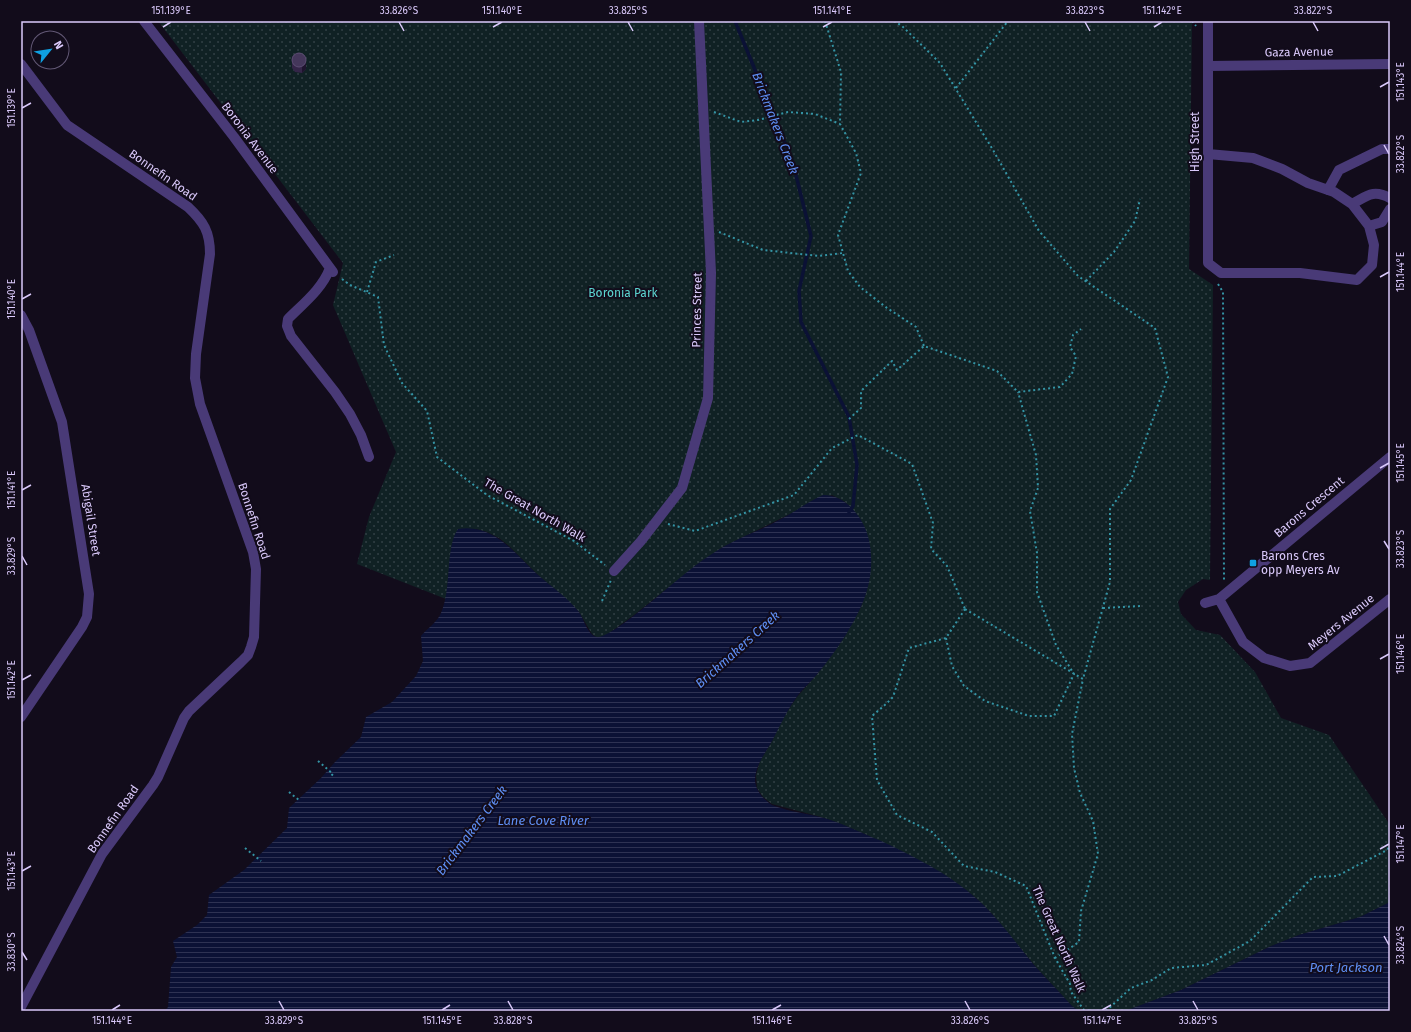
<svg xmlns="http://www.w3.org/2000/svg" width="1411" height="1032" viewBox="0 0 1411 1032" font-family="'Fira Sans',sans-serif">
<defs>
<pattern id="park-dots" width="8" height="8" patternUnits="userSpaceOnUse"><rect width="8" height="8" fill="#102124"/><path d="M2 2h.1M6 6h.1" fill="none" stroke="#324045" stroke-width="1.8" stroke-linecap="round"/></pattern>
<pattern id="water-rules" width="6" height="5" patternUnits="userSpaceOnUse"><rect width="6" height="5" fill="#0b1135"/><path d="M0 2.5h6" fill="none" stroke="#2e3253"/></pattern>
</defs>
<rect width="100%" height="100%" fill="#120c1b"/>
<path fill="url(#park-dots)" d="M158 21H1192L1189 269 1213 285 1210 580 1203 579 1186 590 1178 602 1181 614 1196 630 1220 635 1255 672 1281 718 1329 735 1390 825V902L1360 917 1299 935 1269 947 1181 990 1126 1011H1079L1072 1006 1035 966 992 914 976 898 952 880 869 836 841 824 821 817 772 804 763 797 757 788 756 775 760 761 772 741 782 719 797 697 818 673 841 642 861 607 867 589 870 572V549L860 519 845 502 832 495 790 514 723 547 698 564 634 615 608 634 602 637H596L592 634 579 612 571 604 538 575 509 546 499 538 487 532 476 529 448 583 446 599 357 564 369 517 396 452 333 305 343 263Z"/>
<path fill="url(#water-rules)" d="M823 495C838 495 850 504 859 517 873 537 874 567 867 590 860 616 836 652 818 673 811 682 802 689 796 698 786 712 780 726 772 741 765 754 755 765 755 781 756 791 764 800 772 805 786 811 804 813 820 817 840 822 859 832 879 840 913 856 950 874 978 900 999 919 1016 943 1034 965 1046 979 1060 992 1072 1006L1079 1011H165L168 1007 171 967 177 957 173 941 197 925 207 915 209 895 244 870 287 828 289 808 321 778 335 762 361 737 366 717 392 702 416 676 423 661 421 636C427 629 438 621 441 613 452 589 445 547 458 529 494 523 515 554 538 575 552 587 568 598 579 612 584 619 588 637 598 637 609 637 642 609 651 602 674 583 697 562 723 547 742 536 762 530 781 519 795 512 807 502 823 495Z
M1390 902V1011H1125L1181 990 1269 947 1299 935 1360 917Z"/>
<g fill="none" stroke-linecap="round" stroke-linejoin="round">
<path stroke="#0b1135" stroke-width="3.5" d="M735 21 793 163 811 236 799 291 801 322 849 417 857 465 853 506 849 512"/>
<path stroke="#3494a5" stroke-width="2" stroke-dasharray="2 3" stroke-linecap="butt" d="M825 21 841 72 840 124 856 153 861 173 838 235 848 271 860 287 887 308 916 327 924 346
M894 21 902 26 940 63 993 150 1039 231 1078 276 1155 328 1168 377 1131 480 1110 509V582L1083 679
M1192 21 1196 26
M956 88 1008 21
M714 112 741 122 758 120 788 112 815 114 840 124
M719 232 763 250 819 256 843 253
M342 279 350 285 378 297 384 345 402 383 427 411 437 457 487 495 574 541 605 565
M1086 281 1114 252 1135 221 1140 199
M1218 284 1223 292 1224 580
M367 292 376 262 394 255
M849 419 861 408V391L892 361 897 370 924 346 997 371 1018 392 1060 387 1072 374 1076 356 1070 347 1073 335 1081 329
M668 524 695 531 794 495 832 448 858 435 912 464 933 523 931 549 947 566 965 609
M602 601 611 580
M1103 608 1141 606
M965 609 946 638 909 648 893 697 886 704 872 716 877 780 897 815 932 832 964 866 995 872 1026 886 1055 958 1070 984 1071 992 1084 1010 1093 1011
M965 609 1083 679 1072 734 1074 768 1080 793 1093 821 1098 854 1081 911 1079 942 1055 958
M946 638 952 666 964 686 985 701 1029 716H1054L1074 674 1056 645 1037 592V553L1030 511 1038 488 1036 455 1018 392
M318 761 333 774 330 777
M289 792 300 801
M245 848 261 861
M1106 1011 1131 988 1152 980 1171 968 1206 965 1250 941 1313 877 1337 876 1387 850 1390 846"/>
<path stroke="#493a77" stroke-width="10" d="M144 21 234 137 333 272
M1208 21V263L1221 273H1300L1357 280 1372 265 1374 245 1369 226 1352 204 1334 192 1308 183 1282 169 1253 158 1208 154
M21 64 67 125 188 207C204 222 210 232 210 254L196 354 195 378 200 404 253 552 256 569 254 637 251 647 248 655 241 662 189 711 184 718 158 777 153 785 102 854 21 1007
M1208 66 1390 64
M1328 190 1339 170 1382 149H1390
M1352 204C1367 196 1373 189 1390 198
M1369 226 1382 222 1390 209
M330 268C322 289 304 303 288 319L287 326 291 336 335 392 350 414 361 435 369 457
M21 315 29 330 62 422 89 594 87 617 82 627 21 717
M614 571 641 541 682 488 708 398 711 273 699 21
M1219 599 1243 642 1264 658 1290 666 1310 663 1390 599
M1205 603 1219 599 1390 457"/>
</g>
<path fill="#342548" d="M292 56 306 64V69L302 73 295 72 292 68Z"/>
<path fill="#1f142e" d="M306 58V69L302 73V67Z"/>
<path fill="#45375b" stroke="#5d4e74" d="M292 60a7 7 0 1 1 14 0a7 7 0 1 1-14 0Z"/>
<path fill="none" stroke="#dac9fb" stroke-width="1.5" d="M399 22 404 31M628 22 633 31M1085 22 1090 31M1313 22 1318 31M163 27 171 22M493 27 502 22M823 27 832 22M1154 27 1162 22M1380 87 1389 82M22 108 31 103M1384 145 1389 154M1380 277 1389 272M22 299 31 294M1380 468 1389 463M22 490 31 485M1384 541 1389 549M22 556 27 565M1380 659 1389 654M22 680 31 675M1380 849 1389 844M22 871 31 866M1384 936 1389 945M22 952 27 960M279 1001 284 1010M508 1001 513 1010M965 1001 970 1010M1193 1001 1198 1010M112 1010 120 1005M442 1010 450 1005M772 1010 781 1005M1102 1010 1111 1005"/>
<rect fill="#0fa0e2" stroke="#120c1b" stroke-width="1.5" x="1249" y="559" width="8" height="8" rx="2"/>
<g text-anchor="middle" stroke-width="4" stroke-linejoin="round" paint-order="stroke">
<g font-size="12" fill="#dac9fb" stroke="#120c1b">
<text transform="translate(1299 52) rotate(-1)" y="4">Gaza Avenue</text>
<text transform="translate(250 138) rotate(53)" y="4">Boronia Avenue</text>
<text transform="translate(1195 142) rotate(-90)" y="4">High Street</text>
<text transform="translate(163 175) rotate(35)" y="4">Bonnefin Road</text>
<text transform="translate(697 310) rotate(-89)" y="4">Princes Street</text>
<text transform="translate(1309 507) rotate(-40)" y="4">Barons Crescent</text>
<text transform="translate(535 510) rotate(30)" y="4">The Great North Walk</text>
<text transform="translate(91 520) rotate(81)" y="4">Abigail Street</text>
<text transform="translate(254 521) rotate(72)" y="4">Bonnefin Road</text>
<text transform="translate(1341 622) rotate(-39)" y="4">Meyers Avenue</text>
<text transform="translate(113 819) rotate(-55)" y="4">Bonnefin Road</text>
<text transform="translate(1059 939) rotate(66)" y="4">The Great North Walk</text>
</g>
<g font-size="12" fill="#5cd5d1" stroke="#120c1b">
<text x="623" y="297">Boronia Park</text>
</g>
<g font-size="12" fill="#dac9fb" stroke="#120c1b" text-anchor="start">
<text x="1261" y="560">Barons Cres<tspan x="1261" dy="14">opp Meyers Av</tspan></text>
</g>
<g font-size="13" font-style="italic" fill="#5f8ff4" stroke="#120c1b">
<text transform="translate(776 123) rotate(69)" y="5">Brickmakers Creek</text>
<text transform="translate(737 649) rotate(-42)" y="5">Brickmakers Creek</text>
<text x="543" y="825">Lane Cove River</text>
<text transform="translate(471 830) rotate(-53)" y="5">Brickmakers Creek</text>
<text x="1346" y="972">Port Jackson</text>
</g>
</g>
<rect width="1411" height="1032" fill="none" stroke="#120c1b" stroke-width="44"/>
<g transform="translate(50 50) rotate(60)"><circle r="19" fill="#120c1b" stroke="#625875"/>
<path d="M0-3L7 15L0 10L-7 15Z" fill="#0fa0e2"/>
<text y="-6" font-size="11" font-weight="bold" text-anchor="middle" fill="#dac9fb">N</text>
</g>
<rect x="22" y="22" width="1367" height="988" fill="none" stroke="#dac9fb" stroke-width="1.5"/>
<g font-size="10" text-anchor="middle" fill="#dac9fb">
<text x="171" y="14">151.139°E</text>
<text x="399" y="14">33.826°S</text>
<text x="502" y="14">151.140°E</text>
<text x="628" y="14">33.825°S</text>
<text x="832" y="14">151.141°E</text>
<text x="1085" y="14">33.823°S</text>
<text x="1162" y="14">151.142°E</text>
<text x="1313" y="14">33.822°S</text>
<text transform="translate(1400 82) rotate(-90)" y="4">151.143°E</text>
<text transform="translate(11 108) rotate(-90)" y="4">151.139°E</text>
<text transform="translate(1400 154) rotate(-90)" y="4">33.822°S</text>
<text transform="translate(1400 272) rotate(-90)" y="4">151.144°E</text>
<text transform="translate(11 299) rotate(-90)" y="4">151.140°E</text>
<text transform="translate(1400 463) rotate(-90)" y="4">151.145°E</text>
<text transform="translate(11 490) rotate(-90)" y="4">151.141°E</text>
<text transform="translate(1400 549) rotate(-90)" y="4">33.823°S</text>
<text transform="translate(11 556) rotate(-90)" y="4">33.829°S</text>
<text transform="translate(1400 654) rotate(-90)" y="4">151.146°E</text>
<text transform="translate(11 680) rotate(-90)" y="4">151.142°E</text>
<text transform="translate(1400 844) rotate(-90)" y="4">151.147°E</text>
<text transform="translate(11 871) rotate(-90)" y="4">151.143°E</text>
<text transform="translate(1400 945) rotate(-90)" y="4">33.824°S</text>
<text transform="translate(11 952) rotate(-90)" y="4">33.830°S</text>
<text x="112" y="1024">151.144°E</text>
<text x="284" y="1024">33.829°S</text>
<text x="442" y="1024">151.145°E</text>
<text x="513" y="1024">33.828°S</text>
<text x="772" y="1024">151.146°E</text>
<text x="970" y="1024">33.826°S</text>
<text x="1102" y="1024">151.147°E</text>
<text x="1198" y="1024">33.825°S</text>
</g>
</svg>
